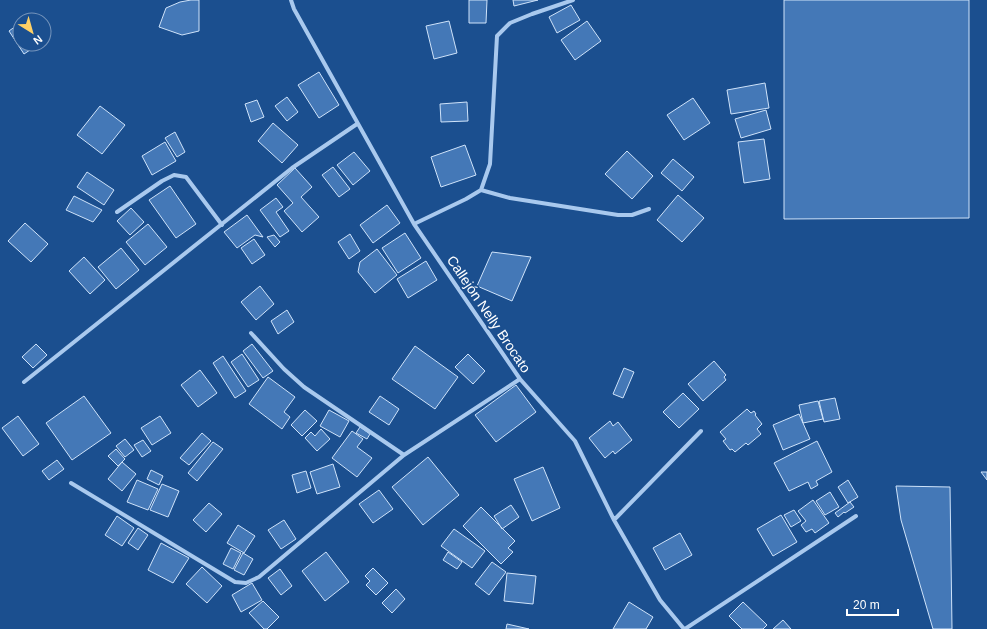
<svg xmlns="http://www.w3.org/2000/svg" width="987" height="629" viewBox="0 0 987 629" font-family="Arial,sans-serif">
<rect width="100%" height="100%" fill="#1b4f8f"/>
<path fill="#4478b7" stroke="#cfe3fa" d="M191 0H199V31L182 35 159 27 166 8 180 2Z
M469 0H487L486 23H469Z
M513 0H538L514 6Z
M784 0H969V218L784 219Z
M571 5 580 20 557 33 549 17Z
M449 21 457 53 434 59 426 26Z
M587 21 601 41 575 60 561 40Z
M20 23V44H39L24 54 9 31Z
M319 72 339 105 319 118 298 85Z
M765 83 769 108 731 114 727 90Z
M287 97 298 112 287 121 275 106Z
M693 98 710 123 684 140 667 115Z
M257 100 264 117 251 122 245 104Z
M467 102 468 121 441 122 440 104Z
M100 106 125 125 102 154 77 135Z
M766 110 771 129 741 138 735 119Z
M273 123 298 145 282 163 258 141Z
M175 132 185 152 177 157 165 138Z
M764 139 770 179 744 183 738 142Z
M165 142 176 161 152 175 142 156Z
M465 145 476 175 441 187 431 157Z
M627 151 653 176 632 199 605 174Z
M354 152 370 171 353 185 337 165Z
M673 159 694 177 682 191 661 173Z
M333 167 350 189 339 197 322 175Z
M295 168 312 187 301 197 319 217 302 232 284 211 293 203 277 185Z
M87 172 114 190 104 205 77 187Z
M170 186 196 224 176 238 149 200Z
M678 195 704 218 682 242 657 220Z
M74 196 102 210 93 222 66 210Z
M276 198 283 207 276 212 289 231 280 237 260 210Z
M387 205 400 223 373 243 360 225Z
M131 208 144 222 130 235 117 221Z
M247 215 263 237 255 235 237 248 224 232Z
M25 223 48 244 31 262 8 241Z
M148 224 167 247 145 265 126 242Z
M405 233 421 258 398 273 382 248Z
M350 234 360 251 349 259 338 242Z
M274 235 280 242 275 247 267 237Z
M254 239 265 255 252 264 241 248Z
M121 248 139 270 116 289 98 267Z
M377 249 397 275 375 293 358 272 360 262Z
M492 252 531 257 512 301 477 286Z
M84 257 105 280 90 294 69 271Z
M426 261 437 280 408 298 397 279Z
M260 286 274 304 256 320 241 302Z
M287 310 294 322 278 334 271 321Z
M36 344 47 355 33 368 22 357Z
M252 344 273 371 263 378 243 351Z
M415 346 458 377 435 409 392 379Z
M242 354 259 380 248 387 231 362Z
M468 354 485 371 473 384 455 367Z
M223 356 246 391 235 398 213 363Z
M714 361 726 375 724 377 726 380 703 401 688 384Z
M624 368 634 372 623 398 613 394Z
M200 370 217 393 198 407 181 385Z
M268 377 295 397 284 412 290 417 282 429 249 404Z
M516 385 536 412 496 442 475 415Z
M683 393 699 409 679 428 663 412Z
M84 396 111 433 72 460 46 423Z
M380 396 399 409 389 425 369 412Z
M835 398 840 419 824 422 819 401Z
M818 401 823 419 803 423 799 405Z
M747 409 751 413 754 411 756 414 755 415 762 424 757 429 761 434 748 445 746 443 735 452 732 449 730 450 723 441 726 439 720 432Z
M305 410 317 421 302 436 291 425Z
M329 410 349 421 340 437 320 426Z
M799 414 810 439 783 450 773 425Z
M18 416 39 444 23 456 2 428Z
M160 416 171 433 152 445 141 428Z
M610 421 613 426 618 422 632 440 615 454 613 451 605 458 589 438Z
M360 427 370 434 367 439 356 433Z
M321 429 330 439 317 451 305 438 311 432 315 436Z
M352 431 363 439 357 447 372 458 357 477 332 458Z
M202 433 211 441 189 465 180 458Z
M125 439 134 450 125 457 116 446Z
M143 440 151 451 142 457 134 445Z
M817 441 832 472 816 481 818 485 811 489 808 482 789 491 774 463Z
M213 442 223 449 197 481 188 473Z
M116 449 125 459 118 466 108 456Z
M428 457 459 495 423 525 392 487Z
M57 460 64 469 49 480 42 471Z
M122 462 136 474 122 491 108 479Z
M333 464 340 487 317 494 310 472Z
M543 467 560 508 532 521 514 479Z
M151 470 163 476 159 485 147 479Z
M306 471 311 488 297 493 292 475Z
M981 472H987V480Z
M137 480 158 489 148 510 127 502Z
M848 480 858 497 848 503 838 487Z
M162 484 179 491 168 517 150 510Z
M896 486 950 487 952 629H933L901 520Z
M379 490 393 509 373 523 359 504Z
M830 492 839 507 825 515 816 501Z
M813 500 829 523 815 533 812 529 806 532 801 525 806 521 798 511Z
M850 502 854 507 845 513 844 512 838 517 835 513Z
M209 503 222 514 206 532 193 520Z
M511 505 519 517 502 529 494 516Z
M481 507 515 541 508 548 513 552 501 564 463 526Z
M794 510 801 521 791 527 784 515Z
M781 515 797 542 773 556 757 529Z
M117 516 134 528 122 546 105 535Z
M284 520 296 539 281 549 268 530Z
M238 525 255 536 244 553 227 543Z
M138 528 148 535 138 550 128 543Z
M454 529 485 551 472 568 441 546Z
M680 533 692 555 665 570 653 548Z
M161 543 189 558 173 583 148 570Z
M231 548 241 553 233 569 223 564Z
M326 552 349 582 325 601 302 571Z
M448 552 462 562 457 569 443 560Z
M243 553 253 559 244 575 234 570Z
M492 562 506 572 489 595 475 584Z
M202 567 222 586 207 603 186 584Z
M373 568 388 583 376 595 366 585 370 581 365 576Z
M280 569 292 586 281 595 268 578Z
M507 573 536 576 533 604 504 601Z
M252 583 262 600 241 612 232 595Z
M396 589 405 599 392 613 382 603Z
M263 601 279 617 267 629H264L249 613Z
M629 602 653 617 646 629H613Z
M743 602 767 625 763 629H742L729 616Z
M783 620 791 629H773Z
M507 624 529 629H506Z"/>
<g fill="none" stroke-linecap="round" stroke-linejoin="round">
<path stroke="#a9c9ee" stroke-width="4" d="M291 0 294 9 414 224 520 379 575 441 614 520 660 600 684 629
M481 190 510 198 618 215H632L649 209
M117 212 162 181 174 175 186 177 222 225
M414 224 466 199 481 190 490 164 497 36 510 23 532 14 573 0
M251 333 284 369 304 387 404 455
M24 382 292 168 357 124
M71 483 235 582 246 583 259 577 404 455 520 379
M614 520 701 431
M685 629 856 516"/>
</g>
<g text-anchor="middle" stroke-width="3.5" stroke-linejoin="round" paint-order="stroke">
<g font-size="14" fill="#fff" stroke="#1b4f8f">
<text transform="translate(489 314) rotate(56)" y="5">Callejón Nelly Brocato</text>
</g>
</g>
<g transform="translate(32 32) rotate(143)"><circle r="19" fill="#1b4f8f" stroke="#7695bc"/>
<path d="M0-3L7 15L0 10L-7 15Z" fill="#ffd166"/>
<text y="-6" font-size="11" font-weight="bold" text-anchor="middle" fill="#ffffff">N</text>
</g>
<path d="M847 609v6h51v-6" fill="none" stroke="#ffffff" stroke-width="2"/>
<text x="853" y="609" font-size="12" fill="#ffffff" stroke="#1b4f8f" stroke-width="3" paint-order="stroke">20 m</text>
</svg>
